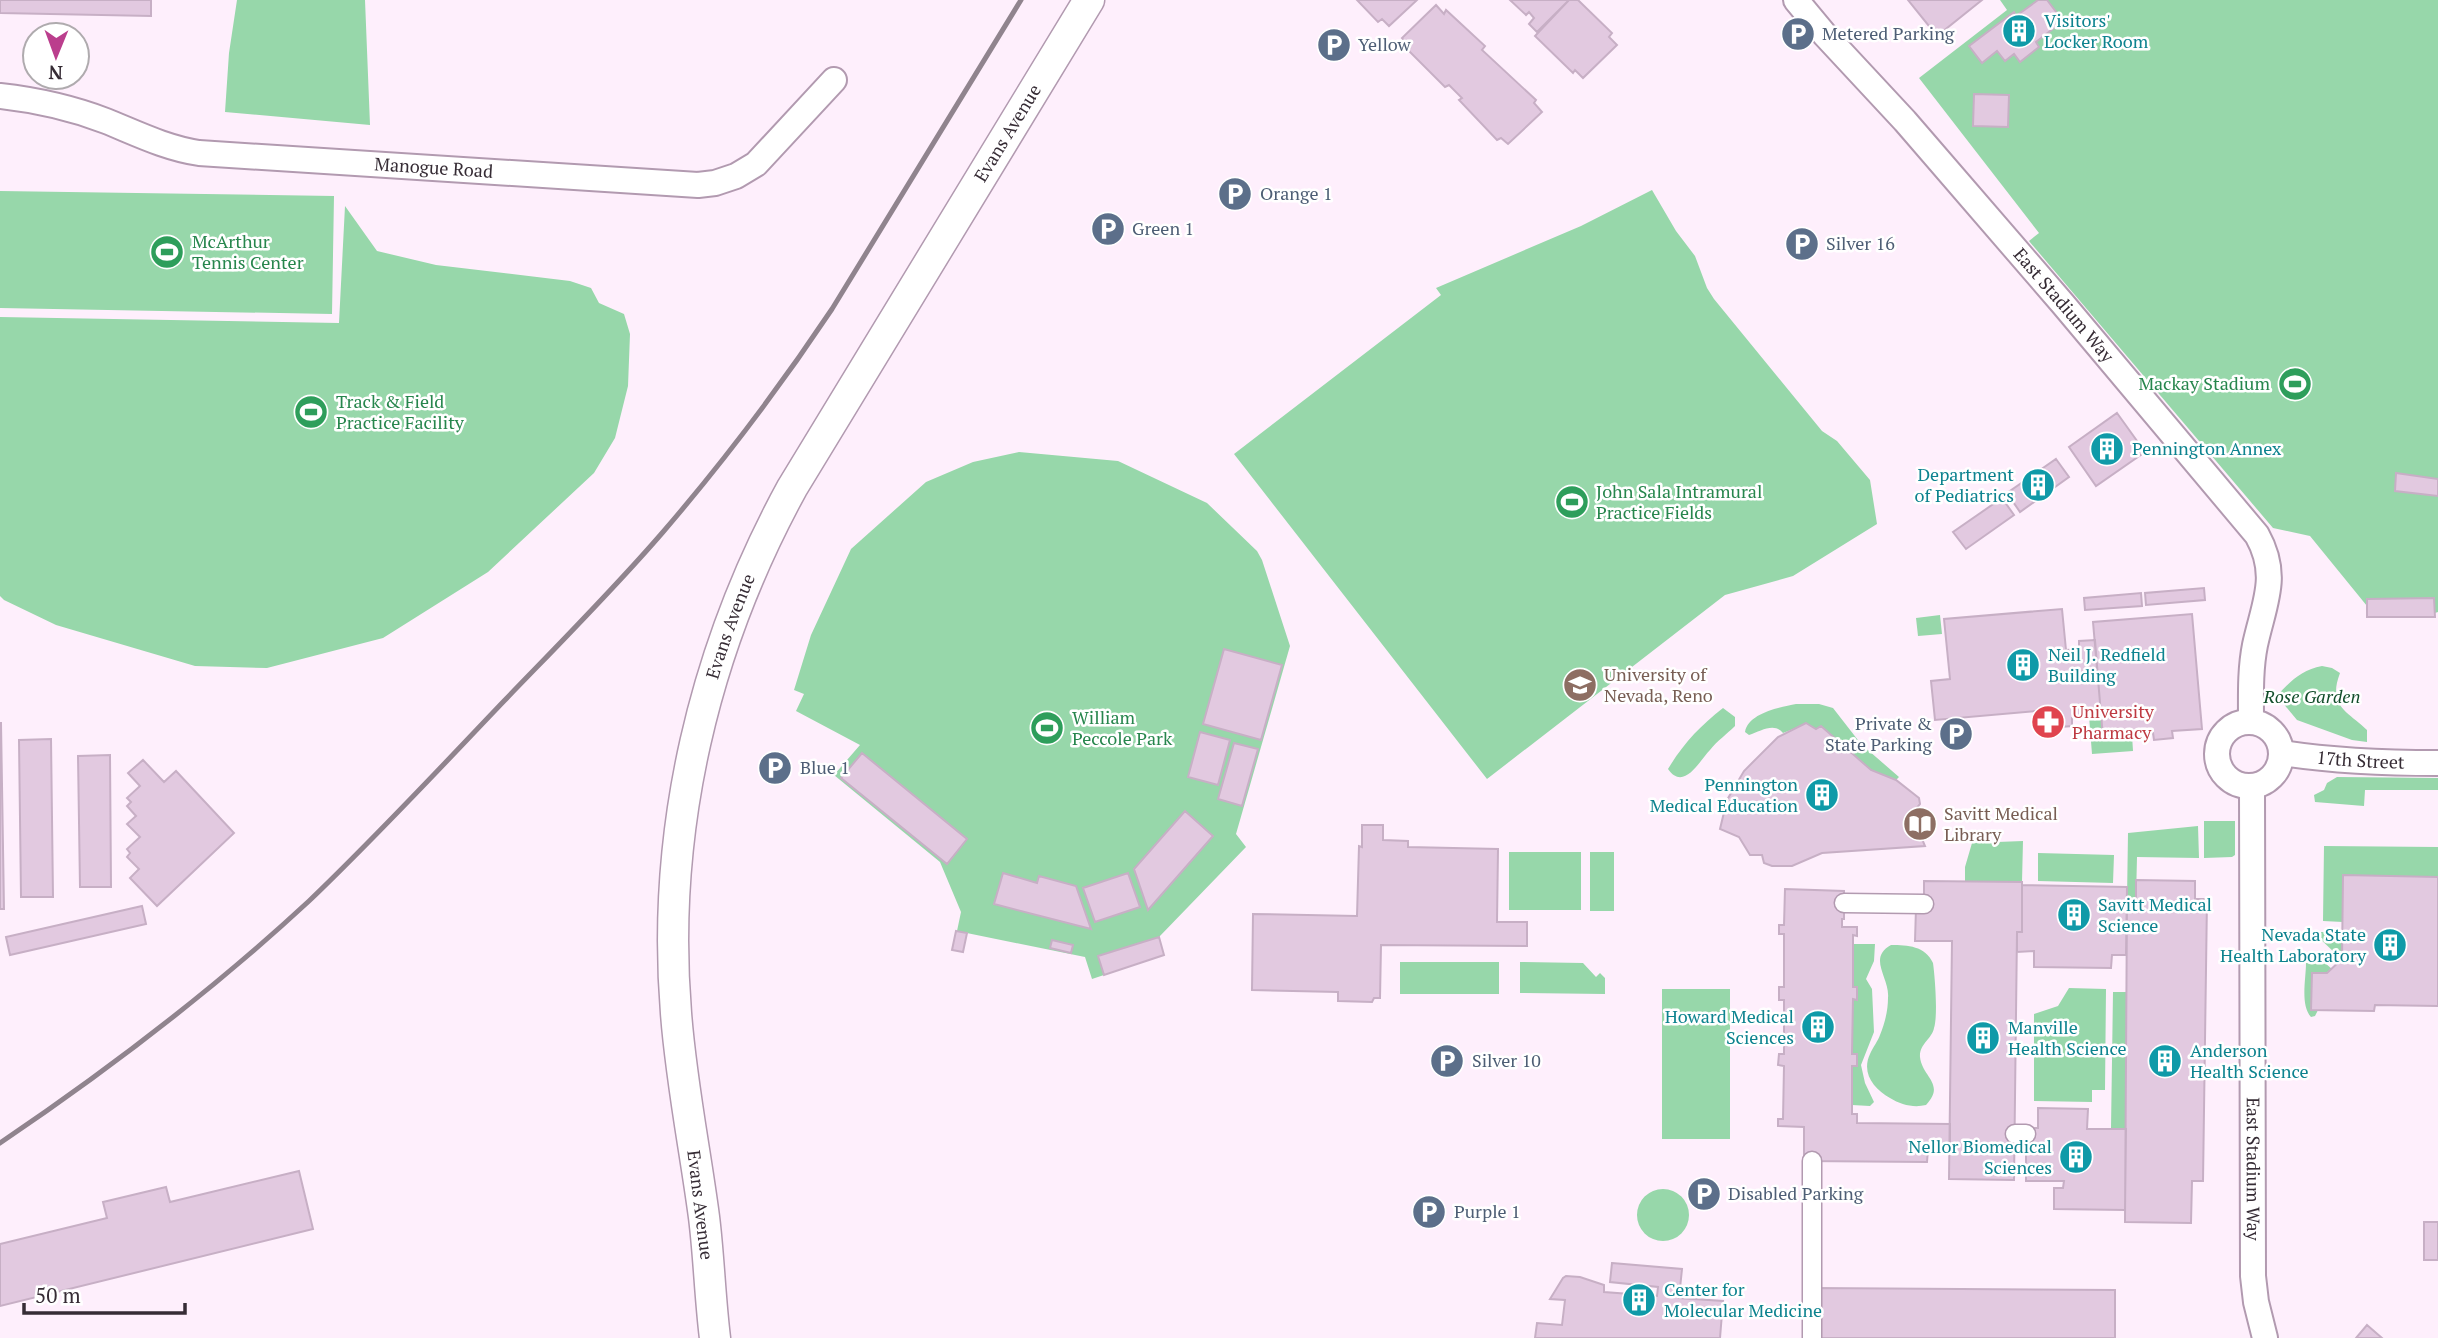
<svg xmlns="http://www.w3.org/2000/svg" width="2438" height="1338" viewBox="0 0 2438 1338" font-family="'PT Serif',serif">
<rect width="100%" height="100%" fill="#feeffc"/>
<path fill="#97d7aa" d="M237 0H365L370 125 225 112 229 53Z
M2000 0H2438V612L2435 613V617H2367V606L2310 536 2273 528 2029 241 2039 233 1919 78 2007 10Z
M1652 190 1676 231 1695 256 1707 288 1714 299 1822 431 1837 441 1870 480 1877 524 1793 576 1725 595 1487 779 1234 454 1441 295 1436 288 1581 226Z
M0 191 334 196 332 314 0 308Z
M345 206 377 251 436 265 570 281 591 288 599 303 624 314 630 334 628 386 615 438 594 473 488 572 383 638 267 668 195 666 56 625 4 600 0 596V317L339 323Z
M1019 452 1118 461 1207 503 1257 551 1262 560 1290 646 1236 834 1246 847 1159 937 1164 955 1092 979 1085 957 957 931 961 912 940 862 834 775 860 745 796 711 804 694 794 690 811 635 851 549 926 482 973 462Z
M1940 615 1942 634 1918 636 1916 618Z
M2322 666 2332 668 2340 673C2327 707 2349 712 2367 730V742L2352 740 2297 720 2277 696C2290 681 2302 670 2322 666Z
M1796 704H1819L1833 708 1861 744 1899 777 1896 780 1871 770 1821 726 1816 729 1806 724 1783 733C1774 722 1761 731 1749 735L1745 732C1748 713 1780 707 1796 704Z
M1723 708 1735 717V726C1727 734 1717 741 1710 750 1700 760 1684 792 1668 769 1683 744 1700 726 1723 708Z
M2101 715 2104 737 2132 735 2133 751 2092 754 2089 716Z
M2337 777 2438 778V790H2365L2364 806 2315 802 2314 795 2324 790 2327 783Z
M2204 821H2235V855L2232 857 2204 858Z
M2198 826 2199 858 2137 857 2136 899H2127L2128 833Z
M2023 841 2022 882 1965 881V867L1972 843Z
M2324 846 2438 847V877L2343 875V922L2323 921Z
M1509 852H1581V910H1509Z
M1590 852H1614V911H1590Z
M2038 853 2114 855 2113 883 2038 881Z
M2317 932H2342V959L2340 961 2335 960V953L2317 936Z
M1853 944H1875L1874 961 1866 979 1872 989 1874 1032 1861 1065 1865 1083 1874 1102 1870 1106 1852 1105V1066H1857L1852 1054 1853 999H1857V988L1853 987Z
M1891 945C1908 945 1925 946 1933 963 1935 977 1938 1016 1934 1028 1932 1039 1919 1044 1920 1057 1922 1077 1946 1084 1926 1105 1914 1108 1901 1105 1890 1098 1874 1089 1861 1073 1870 1054 1873 1047 1878 1041 1880 1035 1885 1023 1888 1010 1888 998 1890 978 1867 958 1891 945Z
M1400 962H1499V994H1400Z
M1520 962 1583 963 1596 977 1600 973 1605 978V994L1520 993Z
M2306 963H2325L2332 969 2327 973H2312L2311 1010H2318L2315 1016 2311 1017C2300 1005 2306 979 2306 963Z
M2069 988 2106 989 2105 1090H2092V1102L2034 1101V1014L2058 1006Z
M1662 989H1730V1139H1662Z
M2113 992H2126V1129H2111Z
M1637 1215a26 26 0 1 1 52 0a26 26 0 1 1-52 0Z"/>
<path fill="#e2c9e0" stroke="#c7afc5" stroke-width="2" d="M0 0H151V16L0 13Z
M1357 0H1417L1389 26 1382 19 1378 22Z
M1510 0H1569L1537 32 1529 24 1534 18 1529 12 1526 15Z
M1569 0H1578L1612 33 1609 37 1617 45 1583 78 1575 70 1573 73 1535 36Z
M1908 0H1982L1937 36Z
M2038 0H2047L2063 21 2036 42 2039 47 2020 62 2014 54 2005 61 1997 51 1982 63 1969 46 2014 12 2016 16Z
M1436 5 1444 14 1446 10 1485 46 1482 50 1536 100 1534 103 1542 112 1508 144 1501 138 1497 140 1459 100 1462 98 1449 85 1445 87 1408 50 1410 48 1402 38Z
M1974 94 2009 95 2008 127 1973 126Z
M2117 413 2145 452 2096 486 2069 447Z
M2056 459 2069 477 2020 512 2007 493Z
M2396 473 2438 479V496L2395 491Z
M2002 498 2014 515 1966 549 1953 532Z
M2204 588 2205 600 2146 605 2145 593Z
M2141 593 2142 606 2085 610 2084 598Z
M2434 598 2435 617H2367V599Z
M2062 609 2066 650 2079 649V641L2095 640 2101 715 2072 718V726L2049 728 2047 710 1935 720 1931 681 1950 679 1944 619Z
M2192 614 2202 729 2172 731 2173 738 2154 740 2153 733 2103 737 2093 622Z
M1224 649 1282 665 1261 740 1203 724Z
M1 723 4 909H0V723Z
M1806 723 1816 729 1821 726 1871 770 1896 780 1919 798 1920 804 1915 810 1921 818 1920 834 1925 846 1822 853 1792 866H1772L1764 863 1762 855H1750L1739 837 1720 829 1727 800 1744 771 1778 737Z
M1200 732 1230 740 1218 785 1188 777Z
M51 739 53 897H21L19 740Z
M1234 743 1258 749 1242 806 1218 799Z
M862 753 967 839 947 864 841 778Z
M110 755 111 887H80L78 756Z
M143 760 164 782 176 771 234 833 157 906 130 878 139 869 127 857 130 853 127 849 140 837 127 824 136 816 127 806 131 802 127 798 140 786 128 773Z
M1185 811 1213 836 1148 910 1134 869Z
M1362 825H1383V840L1408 841V847L1498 849 1497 922H1527V946L1381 945 1380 998H1374L1372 1002 1338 1001V992L1252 990 1253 914 1357 916 1359 846 1362 847Z
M1003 873 1037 883 1039 876 1076 886 1091 929 994 904Z
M1128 873 1140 907 1095 922 1083 888Z
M2343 875 2438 877V1006L2375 1005 2374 1011 2311 1010 2312 973H2327L2342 959Z
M2136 880 2195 881V899H2207L2203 1181H2192L2191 1223 2125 1222 2127 899H2136Z
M1924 881 2022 882V932H2017L2014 1180 1949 1179 1952 941H1915L1916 908 1924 909Z
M2022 885 2127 887 2126 955H2112L2111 968 2034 967V951L2017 952V932H2022Z
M1785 889 1844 891V919H1842V927H1857V936L1853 935V987H1857V1000L1853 999 1852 1054H1857V1066H1852V1114H1857V1123L1950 1124V1149H1928L1927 1162 1804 1161V1127L1778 1126V1119H1783L1784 1066 1778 1065 1779 1054H1784V1000H1779V987H1784V934H1779V925H1784Z
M142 906 146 924 10 955 6 937Z
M956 931 967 933 963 952 952 950Z
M1159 937 1164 955 1104 975 1098 956Z
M1052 940 1073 945 1071 953 1050 948Z
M2038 1108 2088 1109 2087 1129H2126L2125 1210 2054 1209V1188H2063L2064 1181H2026V1128H2038Z
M299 1171 313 1229 0 1306V1244L107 1218 103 1202 166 1187 170 1202Z
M2424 1222H2438V1260H2424Z
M1612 1263 1682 1269 1679 1298 1723 1301 1720 1338H1535L1537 1323 1562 1325 1565 1300 1550 1299 1563 1278 1566 1276 1580 1277 1604 1285V1292L1657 1296 1658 1287 1610 1282Z
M1814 1288 2115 1290V1338H1814Z
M2367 1325 2382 1338H2356Z"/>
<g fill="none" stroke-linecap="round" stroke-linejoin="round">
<g stroke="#b29ab0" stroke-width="21">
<path id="pedestrian" d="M1844 903 1924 904
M2015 1134H2026
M1812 1338V1161"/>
</g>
<g stroke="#b29ab0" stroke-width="28">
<g id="minor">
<path id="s1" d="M1796 0 1825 35 1905 121 2063 304 2257 535C2280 576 2264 603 2255 645 2250 670 2251 696 2251 722"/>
<path id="s2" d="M0 96C36 100 72 108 106 121 138 134 166 148 199 153L698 185 715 183 736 176 756 164 834 80"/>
<circle cx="2249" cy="754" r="32"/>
<path id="s3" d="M2282 753C2334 761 2385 763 2438 763"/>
<path id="s4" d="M2252 787 2253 1276 2256 1302 2265 1338"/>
</g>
</g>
<g stroke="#b29ab0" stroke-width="33">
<g id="tertiary">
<path id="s5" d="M715 1338C710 1298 709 1257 704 1217 695 1149 681 1081 676 1013 661 830 704 649 792 488L1089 0"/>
</g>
</g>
<use href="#pedestrian" stroke="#fff" stroke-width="18"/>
<use href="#minor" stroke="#fff" stroke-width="24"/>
<use href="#tertiary" stroke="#fff" stroke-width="30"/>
<path stroke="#90848e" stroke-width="5" d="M0 1143C108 1070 213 990 309 901 376 837 440 768 504 701 558 645 613 590 663 532 724 461 780 387 832 309L1021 0"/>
</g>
<defs>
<g id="building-disc" transform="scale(1.75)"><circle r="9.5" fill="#0f9aa8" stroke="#fff"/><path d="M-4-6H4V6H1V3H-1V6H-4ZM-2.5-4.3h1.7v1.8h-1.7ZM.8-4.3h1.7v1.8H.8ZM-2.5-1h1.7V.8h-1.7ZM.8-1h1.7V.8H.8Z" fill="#fff"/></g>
<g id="parking-disc" transform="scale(1.75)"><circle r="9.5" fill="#5c6f8a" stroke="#fff"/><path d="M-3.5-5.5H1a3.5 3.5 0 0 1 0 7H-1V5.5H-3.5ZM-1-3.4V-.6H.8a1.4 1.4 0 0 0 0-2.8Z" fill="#fff"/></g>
<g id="stadium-disc" transform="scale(1.75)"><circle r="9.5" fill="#2e9e5b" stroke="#fff"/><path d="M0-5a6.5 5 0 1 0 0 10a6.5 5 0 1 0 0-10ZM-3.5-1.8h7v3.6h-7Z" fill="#fff"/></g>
<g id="university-disc" transform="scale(1.75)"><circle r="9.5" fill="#8d6e63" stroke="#fff"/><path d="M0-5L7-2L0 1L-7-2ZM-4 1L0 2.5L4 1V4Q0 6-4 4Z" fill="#fff"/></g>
<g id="pharmacy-disc" transform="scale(1.75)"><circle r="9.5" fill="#e0444e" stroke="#fff"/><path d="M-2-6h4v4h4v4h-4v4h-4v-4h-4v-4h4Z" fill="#fff"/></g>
<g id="library-disc" transform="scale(1.75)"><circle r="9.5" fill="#8d6e63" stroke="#fff"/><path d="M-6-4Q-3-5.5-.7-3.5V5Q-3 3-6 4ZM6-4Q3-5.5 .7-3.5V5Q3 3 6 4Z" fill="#fff"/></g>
</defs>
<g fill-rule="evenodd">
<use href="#building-disc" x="2019" y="31"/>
<use href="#parking-disc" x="1798" y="34"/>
<use href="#parking-disc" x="1334" y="45"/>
<use href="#parking-disc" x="1235" y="194"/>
<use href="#parking-disc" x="1108" y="229"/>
<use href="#parking-disc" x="1802" y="244"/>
<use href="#stadium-disc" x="167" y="252"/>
<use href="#stadium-disc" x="2295" y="384"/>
<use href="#stadium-disc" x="311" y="412"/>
<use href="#building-disc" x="2107" y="449"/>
<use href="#building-disc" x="2038" y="485"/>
<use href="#stadium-disc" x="1572" y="502"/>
<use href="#building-disc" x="2023" y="665"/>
<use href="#university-disc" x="1580" y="685"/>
<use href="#pharmacy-disc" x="2048" y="722"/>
<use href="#stadium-disc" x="1047" y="728"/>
<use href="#parking-disc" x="1956" y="734"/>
<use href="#parking-disc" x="775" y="768"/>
<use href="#building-disc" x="1822" y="795"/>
<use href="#library-disc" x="1920" y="824"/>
<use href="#building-disc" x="2074" y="915"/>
<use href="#building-disc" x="2390" y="945"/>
<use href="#building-disc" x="1818" y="1027"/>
<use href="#building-disc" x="1983" y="1038"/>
<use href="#parking-disc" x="1447" y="1061"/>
<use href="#building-disc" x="2165" y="1061"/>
<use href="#building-disc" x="2076" y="1157"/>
<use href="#parking-disc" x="1704" y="1194"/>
<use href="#parking-disc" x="1429" y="1212"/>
<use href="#building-disc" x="1639" y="1300"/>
</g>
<g text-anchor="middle" stroke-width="5" stroke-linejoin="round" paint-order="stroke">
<g font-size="18" fill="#0d838f" stroke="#fff" text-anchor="start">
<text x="2044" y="27">Visitors'<tspan x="2044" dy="21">Locker Room</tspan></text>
<text x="2132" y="455">Pennington Annex</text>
<text x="2014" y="481" text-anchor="end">Department<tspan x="2014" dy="21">of Pediatrics</tspan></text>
<text x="2048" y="661">Neil J. Redfield<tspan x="2048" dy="21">Building</tspan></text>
<text x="1798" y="791" text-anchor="end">Pennington<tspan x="1798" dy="21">Medical Education</tspan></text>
<text x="2098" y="911">Savitt Medical<tspan x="2098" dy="21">Science</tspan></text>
<text x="2366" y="941" text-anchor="end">Nevada State<tspan x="2366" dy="21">Health Laboratory</tspan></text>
<text x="1794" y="1023" text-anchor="end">Howard Medical<tspan x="1794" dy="21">Sciences</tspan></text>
<text x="2008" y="1034">Manville<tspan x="2008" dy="21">Health Science</tspan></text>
<text x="2190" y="1057">Anderson<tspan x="2190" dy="21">Health Science</tspan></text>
<text x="2052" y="1153" text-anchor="end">Nellor Biomedical<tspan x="2052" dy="21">Sciences</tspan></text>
<text x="1664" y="1296">Center for<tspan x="1664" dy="21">Molecular Medicine</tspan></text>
</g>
<g font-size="18" fill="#4e5e75" stroke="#fff" text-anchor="start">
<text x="1822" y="40">Metered Parking</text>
<text x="1358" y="51">Yellow</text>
<text x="1260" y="200">Orange 1</text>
<text x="1132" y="235">Green 1</text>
<text x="1826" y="250">Silver 16</text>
<text x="1932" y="730" text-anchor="end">Private &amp;<tspan x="1932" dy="21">State Parking</tspan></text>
<text x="800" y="774">Blue 1</text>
<text x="1472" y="1067">Silver 10</text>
<text x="1728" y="1200">Disabled Parking</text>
<text x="1454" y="1218">Purple 1</text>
</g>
<g font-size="18" fill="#362c35" stroke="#fff">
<text dy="6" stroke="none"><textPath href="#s5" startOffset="1288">Evans Avenue</textPath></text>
<text dy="6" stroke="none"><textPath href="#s2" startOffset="443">Manogue Road</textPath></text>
<text dy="6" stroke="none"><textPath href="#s1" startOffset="406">East Stadium Way</textPath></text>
<text dy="6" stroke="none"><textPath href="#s5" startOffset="721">Evans Avenue</textPath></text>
<text dy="6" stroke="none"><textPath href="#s3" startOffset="79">17th Street</textPath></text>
<text dy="6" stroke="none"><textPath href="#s4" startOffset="382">East Stadium Way</textPath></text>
<text transform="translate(700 1205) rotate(83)" y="6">Evans Avenue</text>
</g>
<g font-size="18" fill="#27864d" stroke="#fff" text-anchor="start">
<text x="192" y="248">McArthur<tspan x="192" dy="21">Tennis Center</tspan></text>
<text x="2270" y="390" text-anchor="end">Mackay Stadium</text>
<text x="336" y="408">Track &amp; Field<tspan x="336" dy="21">Practice Facility</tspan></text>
<text x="1596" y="498">John Sala Intramural<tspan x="1596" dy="21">Practice Fields</tspan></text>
<text x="1072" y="724">William<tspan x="1072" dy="21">Peccole Park</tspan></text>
</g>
<g font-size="18" fill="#785e54" stroke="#fff" text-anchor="start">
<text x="1604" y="681">University of<tspan x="1604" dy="21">Nevada, Reno</tspan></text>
<text x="1944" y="820">Savitt Medical<tspan x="1944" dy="21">Library</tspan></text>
</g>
<g font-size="18" font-style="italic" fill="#114d2a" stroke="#fff">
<text x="2312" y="703">Rose Garden</text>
</g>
<g font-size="18" fill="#be3a42" stroke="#fff" text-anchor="start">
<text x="2072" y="718">University<tspan x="2072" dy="21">Pharmacy</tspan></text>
</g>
</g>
<g transform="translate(56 56) rotate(181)"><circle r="33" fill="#ffffff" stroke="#afabae" stroke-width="2"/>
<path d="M0-5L12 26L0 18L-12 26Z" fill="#bb3e8d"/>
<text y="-10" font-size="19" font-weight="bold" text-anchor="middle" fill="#362c35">N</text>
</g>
<path d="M24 1303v10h161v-10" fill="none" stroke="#362c35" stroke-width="3.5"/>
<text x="35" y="1303" font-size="21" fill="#362c35" stroke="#ffffff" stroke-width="5" paint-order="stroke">50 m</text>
</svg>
